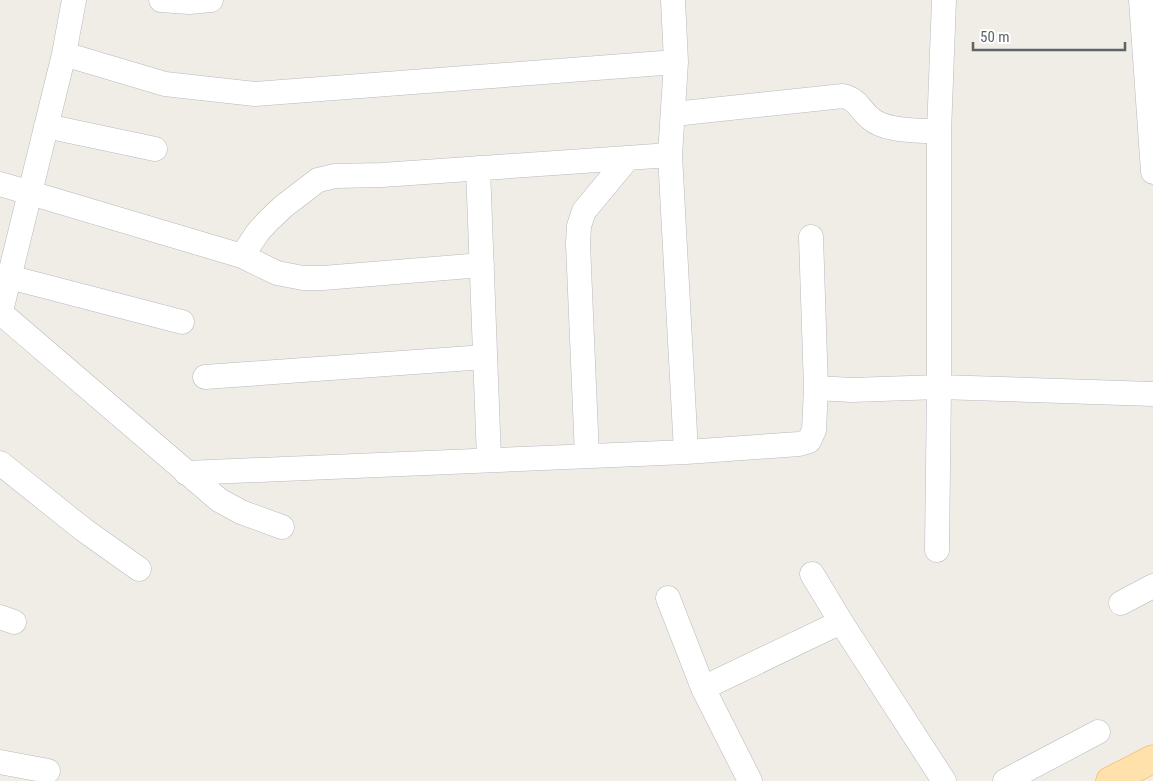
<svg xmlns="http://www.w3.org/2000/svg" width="1153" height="781" viewBox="0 0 1153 781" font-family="'Roboto Condensed',sans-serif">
<rect width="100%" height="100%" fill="#f0ece6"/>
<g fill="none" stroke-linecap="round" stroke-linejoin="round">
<g stroke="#b6babd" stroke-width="25">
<path id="minor" d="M161 0 189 2 211 0
M673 0 676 62 670 155 686 452
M1141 0 1153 172
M64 54 165 84 255 94 676 62
M674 114 843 96C860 101 858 108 870 118 885 132 919 130 939 132
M46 126 155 149
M478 168 489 459
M0 184 242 256 277 273 303 278H323L482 265
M811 237 816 388
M242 256 258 232 269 220 284 206 318 180 335 176 382 175 670 155
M9 277 182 322
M1 313 219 500 241 512 282 527
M0 315 64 54 74 0
M205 377 485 357
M587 456 578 244 579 226 584 211 628 158
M0 463 84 530 139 569
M186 473 686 452 799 444 809 441 814 430 816 388 852 390 939 387 1153 394
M937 550 939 387V132L944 0
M812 574 841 622 944 781
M668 598 703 688 750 781
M1121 603 1153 586
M0 617 14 622
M703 688 841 622
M0 762 48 771
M1005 781 1098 732"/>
</g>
<g stroke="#f8aa57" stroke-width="29">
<path id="primary" d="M1110 781 1153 759"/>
</g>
<use href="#minor" stroke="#fff" stroke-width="24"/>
<use href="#primary" stroke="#ffe1ac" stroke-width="28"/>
</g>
<path d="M973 42v8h152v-8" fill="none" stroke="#5d6467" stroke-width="2.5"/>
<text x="980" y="42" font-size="15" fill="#5d6467" stroke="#ffffff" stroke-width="4" paint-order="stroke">50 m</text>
</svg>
